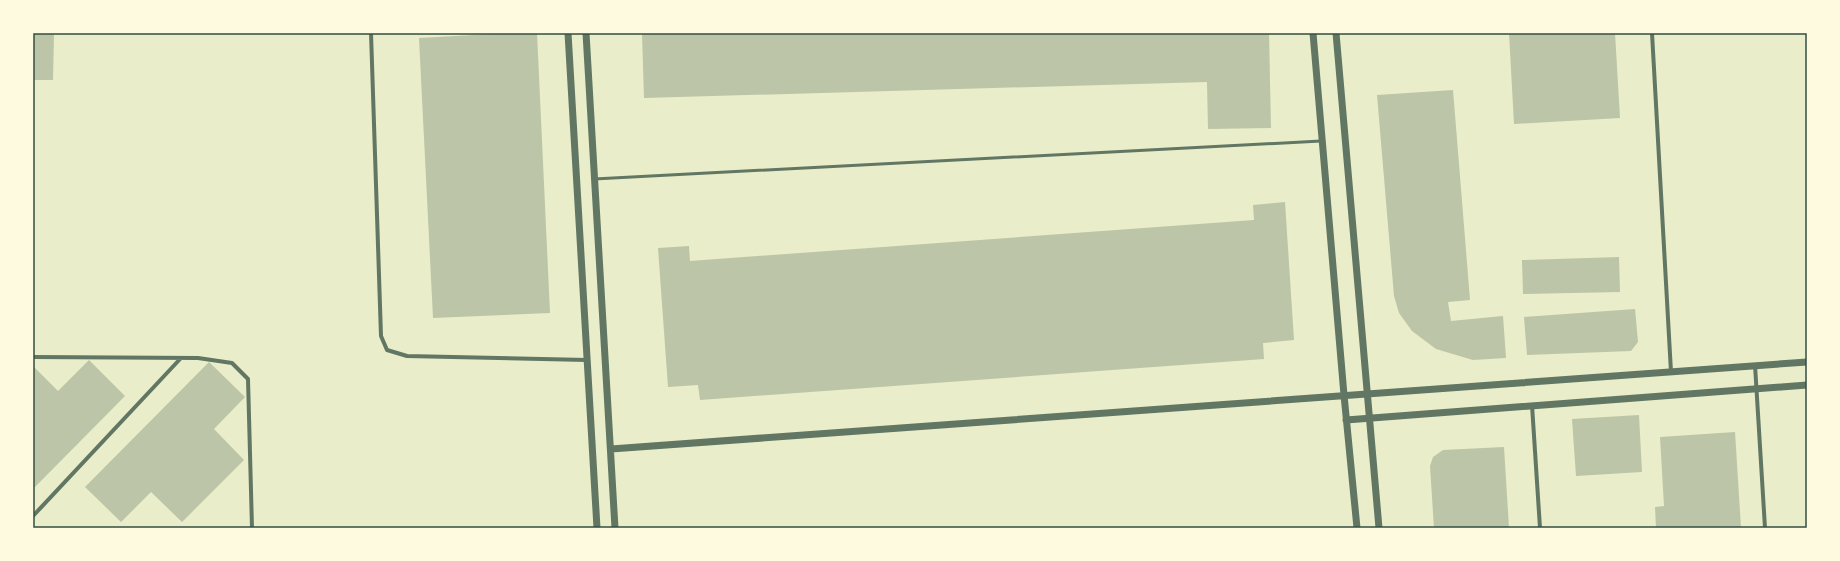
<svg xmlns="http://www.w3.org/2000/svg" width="1840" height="561" viewBox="0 0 1840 561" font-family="Mulish,sans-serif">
<rect width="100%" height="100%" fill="#e9edc9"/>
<path fill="#bcc5a7" d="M33 33H54L53 80H33Z
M511 33H537L550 313 433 318 419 38Z
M642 33H1269L1271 128 1208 129 1207 82 644 98Z
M1509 33H1615L1620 118 1514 124Z
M1453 90 1470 300 1448 302 1451 321 1503 316 1506 358 1473 360 1436 349 1412 331 1399 313 1394 296 1377 95Z
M1285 202 1294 340 1263 343 1264 359 700 400 698 385 668 387 658 248 689 246 690 261 1254 220 1253 205Z
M1619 257 1620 292 1523 294 1522 260Z
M1635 309 1638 342 1631 351 1527 355 1524 317Z
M89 360 125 396 33 489V366L58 391Z
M209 362 245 397 214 429 244 460 182 522 151 492 121 522 85 487Z
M1639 415 1642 472 1576 476 1572 419Z
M1735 432 1741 528H1656L1655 507 1664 506 1660 437Z
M1504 447 1509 528H1434L1430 466 1433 457 1443 450Z"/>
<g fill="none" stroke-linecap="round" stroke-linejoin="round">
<path stroke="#617663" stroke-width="3" d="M594 179 1321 141"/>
<path stroke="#617663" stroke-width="4" d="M371 33 381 336 387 350 407 356 587 360
M1652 33 1671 372
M33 357 198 358 232 363 248 379 252 528
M1755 365 1765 528
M1532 405 1540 528
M33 516 181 358"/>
<path stroke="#617663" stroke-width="7" d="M568 33 597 528
M586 33 615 528
M1313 33 1344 395 1357 528
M1336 33 1379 528
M1346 420 1807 385
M611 449 1807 362"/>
</g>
<rect width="1840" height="561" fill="none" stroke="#fefae0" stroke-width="68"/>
<rect x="34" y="34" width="1772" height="493" fill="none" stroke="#344e41" stroke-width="1.5"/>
</svg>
